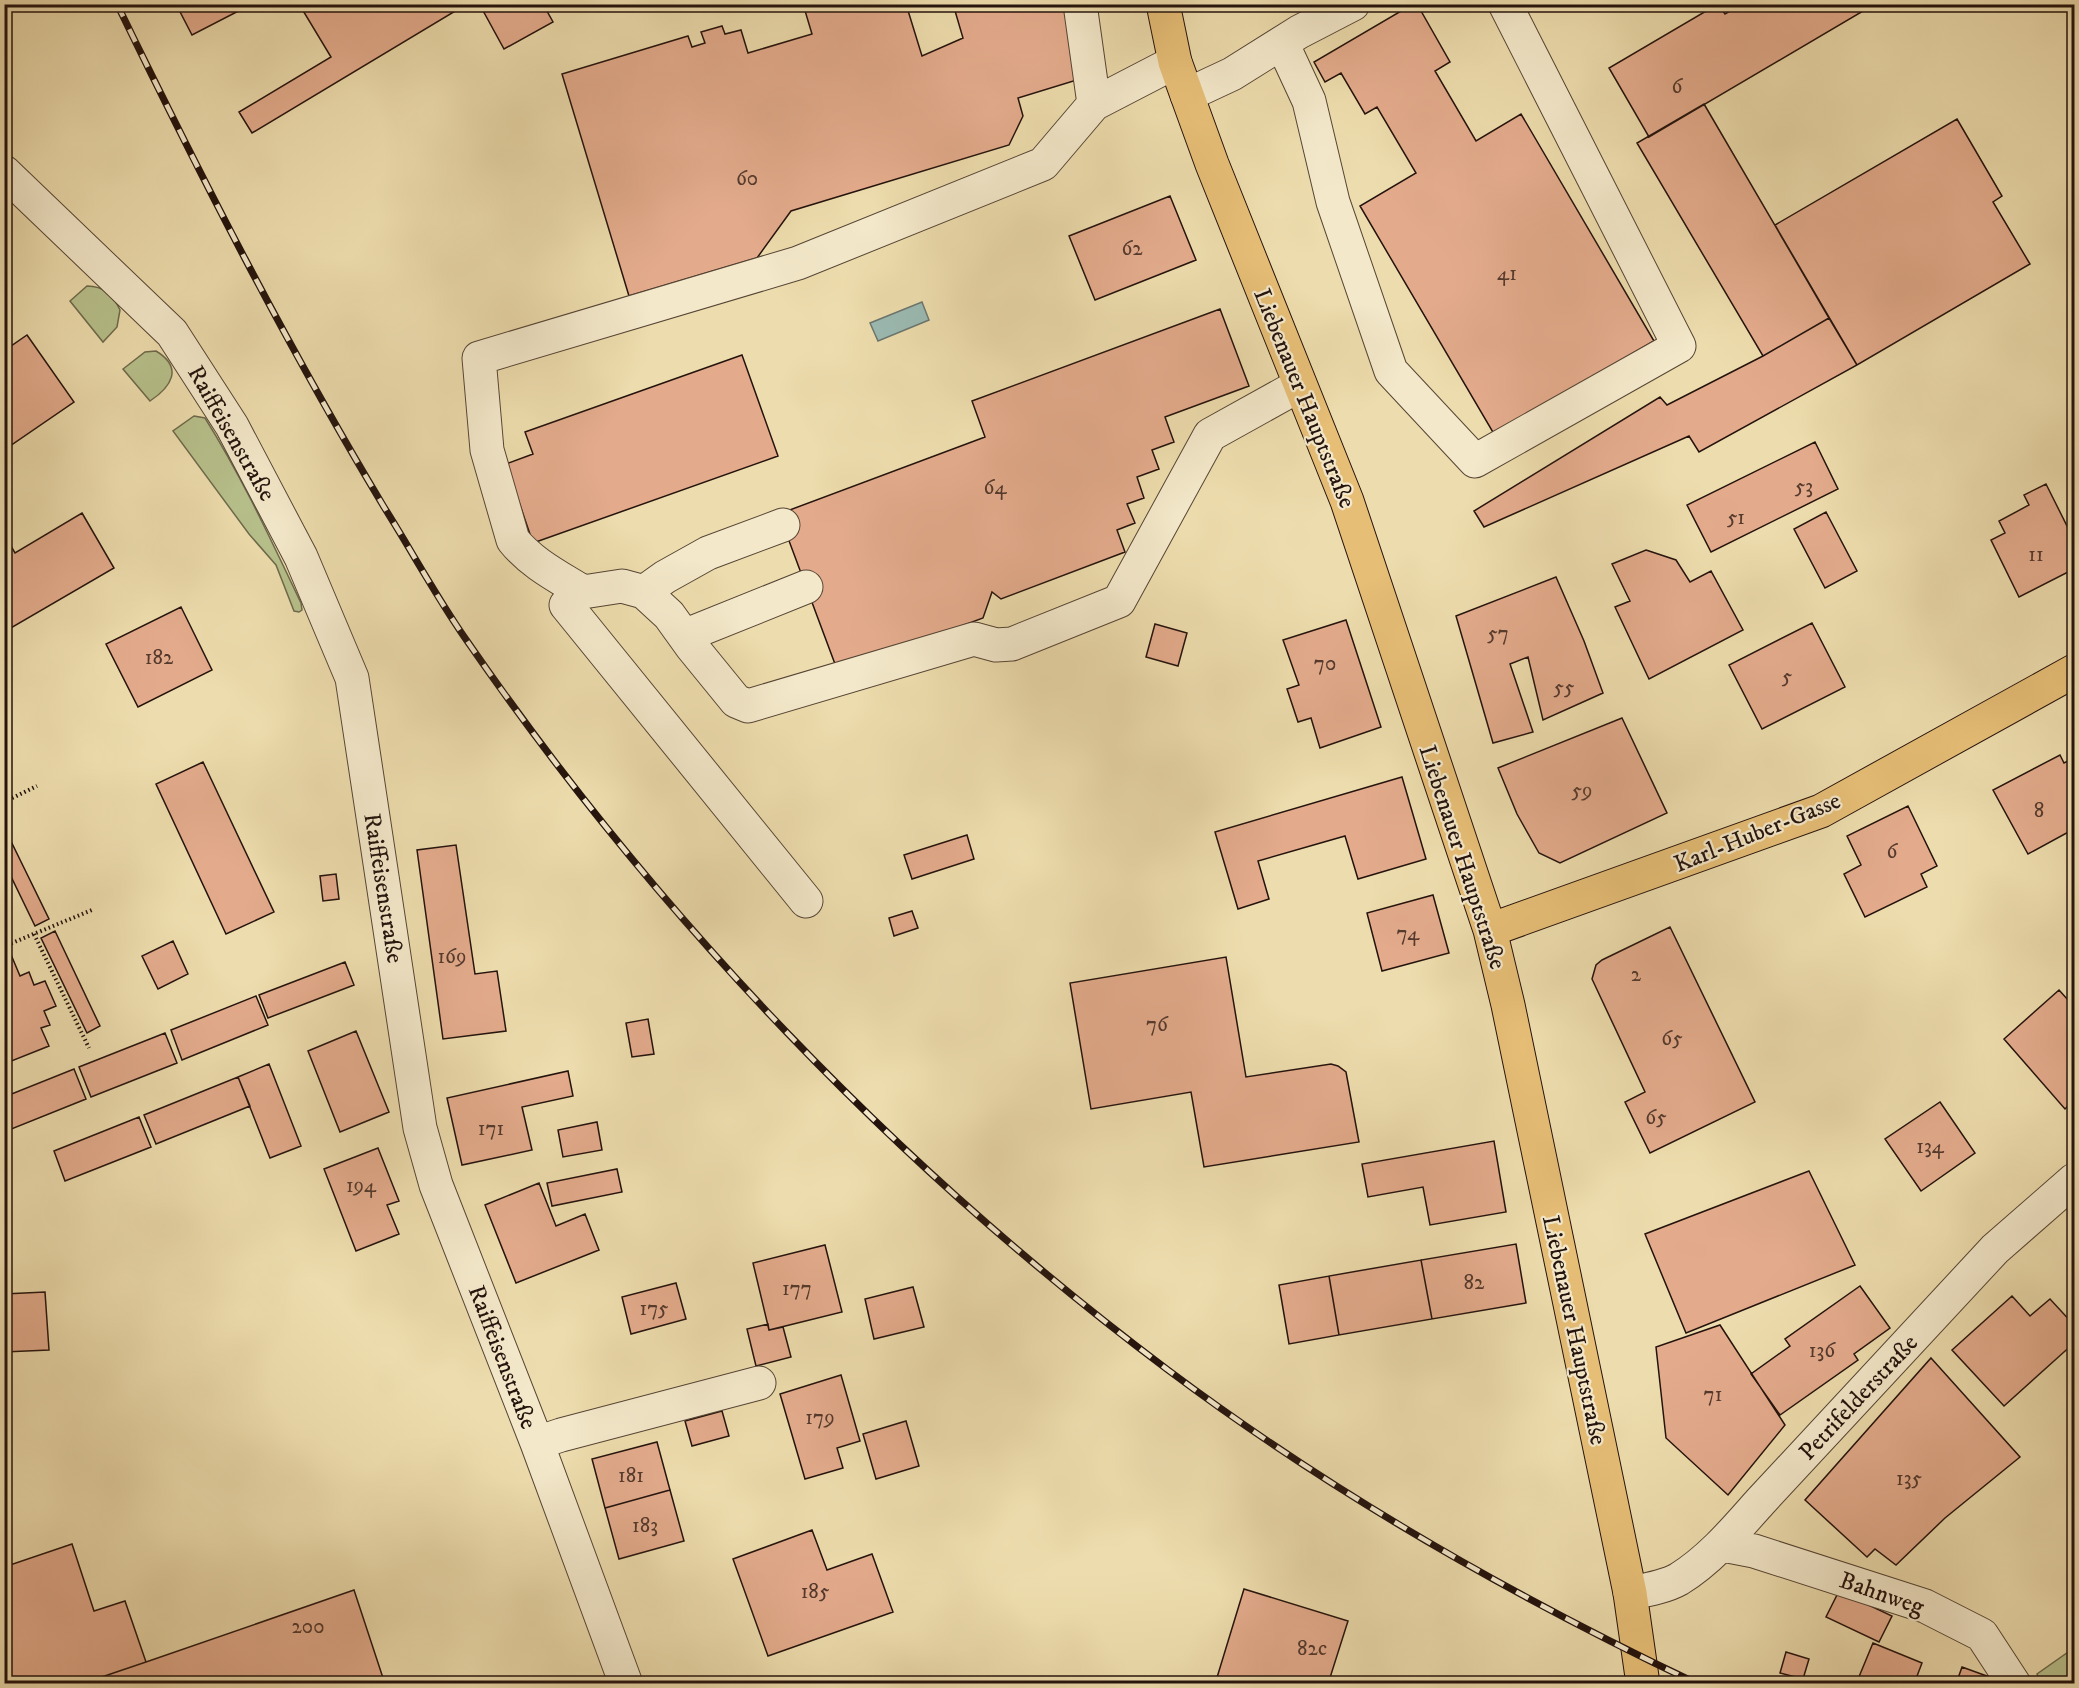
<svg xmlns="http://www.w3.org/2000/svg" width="2079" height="1688" viewBox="0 0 2079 1688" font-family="'IM FELL DW Pica',serif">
<rect width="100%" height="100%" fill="#eddcad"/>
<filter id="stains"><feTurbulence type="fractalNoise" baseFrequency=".00333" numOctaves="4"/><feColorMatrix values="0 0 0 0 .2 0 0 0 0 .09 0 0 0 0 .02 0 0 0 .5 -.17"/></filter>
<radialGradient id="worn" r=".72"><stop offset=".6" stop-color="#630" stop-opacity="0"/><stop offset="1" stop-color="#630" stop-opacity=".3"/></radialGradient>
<path fill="#b7c08b" stroke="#6e6a4c" stroke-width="1.5" d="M87 286C104 286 113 295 120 310L117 327 103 342 70 301Z
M156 351C184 368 171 387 150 401L123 369 145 352Z
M194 416 205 418C242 477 271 540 301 603L302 610 299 612 294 611 276 565 249 534 173 431Z
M2074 1648V1683H2041L2037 1674Z"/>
<path fill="#9bbab2" stroke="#6b7770" stroke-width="1.5" d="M922 302 929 320 878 341 870 323Z"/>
<path fill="#e3ab8c" stroke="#24130d" stroke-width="1.5" d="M176 4H252L192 35Z
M299 4H467L252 133 239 112 331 57Z
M485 4H543L553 22 504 49 481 7Z
M803 4H906L922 56 963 38 953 4H1069L1080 79 1018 98 1023 116 1009 145 791 211 757 258 629 296 562 74 688 36 692 47 705 43 701 32 722 26 725 34 741 30 748 53 812 34Z
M1413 4H1417L1450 62 1435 71 1476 141 1521 114 1654 341 1494 434 1360 206 1416 173 1377 107 1365 114 1341 73 1325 82 1314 62Z
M1718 4 1725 14 1742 4H1875L1649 137 1609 68Z
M1704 104 1829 318 1763 356 1637 143Z
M1957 119 2002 196 1993 202 2030 264 1857 365 1775 225Z
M1170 196 1196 260 1095 300 1069 236Z
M1220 309 1249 386 1165 417 1174 442 1152 450 1159 469 1137 477 1144 498 1127 504 1135 523 1117 530 1125 552 1001 599 992 592 983 618 838 672 779 514 985 437 972 401Z
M1829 318 1857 365 1699 452 1689 436 1484 527 1474 511 1660 397 1667 405 1763 356Z
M27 335 74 402 4 450V351Z
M742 355 778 456 533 543 506 464 533 454 525 432Z
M1815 442 1838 489 1711 552 1687 505Z
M2046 484 2074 540V569L2019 597 1991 540 2005 533 1999 521 2029 505 2024 495Z
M1826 512 1857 571 1825 588 1794 529Z
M82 513 114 568 4 632V534L15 553Z
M1646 550 1676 560 1690 582 1711 571 1743 630 1649 679 1615 607 1630 601 1612 564Z
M1556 577 1584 641 1603 693 1543 720 1528 657 1510 664 1533 732 1493 743 1456 616Z
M181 607 212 670 138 707 106 644Z
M1346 620 1381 727 1320 748 1311 718 1298 722 1287 689 1299 685 1283 640Z
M1812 623 1845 687 1762 729 1729 665Z
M1155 624 1187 633 1178 666 1146 657Z
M1622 718 1667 813 1560 863 1539 853 1517 814 1498 768Z
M2060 755 2064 763 2074 758V829L2028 854 1993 790Z
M203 762 274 912 226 934 156 784Z
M1402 777 1426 859 1358 879 1345 836 1258 861 1269 899 1238 909 1215 832Z
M1908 806 1937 866 1921 874 1927 887 1865 917 1844 874 1861 865 1847 836Z
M4 827 49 919 35 926 4 862Z
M967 835 974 859 912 879 904 855Z
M456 845 475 974 497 971 506 1031 443 1039 417 850Z
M336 874 339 899 323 901 320 876Z
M1433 895 1449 953 1382 971 1367 913Z
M912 911 918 928 894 936 889 918Z
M1670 927 1755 1102 1650 1153 1625 1102 1645 1092 1592 979 1596 965 1602 960Z
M55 931 100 1026 87 1033 41 938Z
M4 938 20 976 29 972 34 985 45 981 56 1006 44 1011 50 1025 41 1028 49 1046 4 1064Z
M173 941 188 974 158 989 142 956Z
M1226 957 1246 1077 1331 1064 1338 1066 1346 1072 1359 1142 1204 1167 1191 1092 1091 1109 1070 983Z
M345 962 354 985 268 1018 259 995Z
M2059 990 2068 1000 2074 994V1100L2065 1109 2004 1039Z
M256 996 268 1025 182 1060 171 1030Z
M648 1019 654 1054 632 1057 626 1023Z
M356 1031 389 1112 340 1132 308 1051Z
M165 1033 177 1063 91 1097 79 1067Z
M269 1064 301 1146 270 1158 238 1077Z
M74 1069 86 1099 4 1132V1097Z
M568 1071 573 1096 522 1107 532 1150 462 1165 447 1098Z
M238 1077 250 1106 156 1144 144 1115Z
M1940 1102 1975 1153 1921 1191 1885 1139Z
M139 1117 151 1147 65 1181 54 1151Z
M597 1122 602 1150 563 1157 558 1130Z
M1494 1141 1506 1212 1430 1225 1423 1187 1368 1197 1362 1164Z
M378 1148 399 1201 387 1205 399 1234 356 1251 324 1169Z
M617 1169 622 1192 552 1206 547 1183Z
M1809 1171 1855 1265 1686 1333 1645 1234Z
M539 1183 556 1226 585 1214 599 1250 516 1283 485 1205Z
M1516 1244 1526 1303 1432 1319 1421 1260Z
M825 1245 842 1312 769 1330 753 1263Z
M1421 1260 1432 1319 1339 1335 1329 1276Z
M1329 1276 1339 1335 1289 1344 1279 1285Z
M676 1283 686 1319 631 1334 622 1297Z
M1860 1286 1890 1328 1854 1354 1858 1360 1780 1415 1751 1374 1790 1346 1785 1339Z
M913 1287 924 1327 874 1339 865 1299Z
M45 1292 49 1350 4 1352V1294Z
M2012 1296 2030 1316 2050 1299 2074 1325V1343L2004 1406 1952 1350Z
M768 1324 769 1330 783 1327 791 1357 756 1366 747 1329Z
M1720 1325 1785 1425 1728 1495 1666 1438 1656 1347Z
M1931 1358 2020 1457 1945 1518 1896 1565 1875 1549 1867 1557 1805 1500Z
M841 1375 860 1441 837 1448 843 1468 805 1479 780 1394Z
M722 1411 729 1436 692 1446 685 1421Z
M906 1421 919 1466 876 1479 863 1434Z
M657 1442 670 1490 605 1508 592 1459Z
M670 1490 684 1541 619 1559 605 1508Z
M812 1530 827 1570 872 1554 893 1612 768 1656 733 1559Z
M72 1544 94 1611 125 1601 146 1662 81 1684H4V1567Z
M1244 1589 1348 1621 1328 1684H1215Z
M354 1590 385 1684H81L146 1662Z
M1839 1591 1892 1616 1879 1642 1826 1617Z
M1873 1643 1922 1663 1914 1684H1856Z
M1786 1652 1809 1659 1803 1679 1780 1673Z
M1962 1667 1995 1679 1993 1684H1956Z"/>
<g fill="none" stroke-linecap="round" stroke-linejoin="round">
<g stroke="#564535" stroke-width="35">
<path id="minor" d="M1080 4 1094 104 1175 62
M1282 43 1309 101 1333 202 1391 371 1475 461 1679 346 1505 4
M1187 95 1232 74 1299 32 1353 4
M1094 104 1043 164 798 263 479 358 487 450 513 540C531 563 559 577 583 592L622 586 644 592 669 615 692 647 736 701 748 706 974 639 996 645 1012 644 1119 601 1210 435 1300 385
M4 172 172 333 232 426 301 557 352 678 420 1128 436 1185 537 1443 626 1684
M583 592 566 605 806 901
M644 592 665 577 708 553 783 525
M684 636 806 587
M537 1443 561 1435 759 1383
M1723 1545 1754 1551 1925 1606 1982 1635 2014 1684
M1630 1593C1646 1590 1665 1587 1679 1579 1711 1559 1735 1530 1760 1502L1995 1249 2074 1180"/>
</g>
<g stroke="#24130d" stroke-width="35">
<path id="major" d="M1163 4 1175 62 1212 164 1347 501 1490 930 1508 1005 1630 1593 1643 1684
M1490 930 1821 811 2074 671"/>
</g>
<path stroke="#24130d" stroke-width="4" stroke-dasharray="1.5 3" stroke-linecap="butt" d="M4 802 37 786
M34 934 89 1048
M7 945 92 910"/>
<use href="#minor" stroke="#f3e8ca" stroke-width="33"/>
<use href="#major" stroke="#e6be76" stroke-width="33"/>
<g stroke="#24130d" stroke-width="7">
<path id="rail" d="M117 4C200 175 286 344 384 507 411 550 436 596 465 638 658 918 896 1166 1168 1370 1331 1492 1514 1597 1698 1684"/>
</g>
<use href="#rail" stroke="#f3e8ca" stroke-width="4.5" stroke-dasharray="14" stroke-linecap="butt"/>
</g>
<g text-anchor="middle" stroke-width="4.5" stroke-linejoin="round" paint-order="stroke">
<g font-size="21" fill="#54392d">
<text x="1677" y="93">6</text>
<text x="747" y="185">60</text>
<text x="1132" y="255">62</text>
<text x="1507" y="280">41</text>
<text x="1804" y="493">53</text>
<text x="995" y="494">64</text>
<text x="1736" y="524">51</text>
<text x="2036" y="561">11</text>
<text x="1498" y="640">57</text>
<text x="159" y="664">182</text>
<text x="1325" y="670">70</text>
<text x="1787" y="683">5</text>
<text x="1564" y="694">55</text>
<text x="1582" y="797">59</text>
<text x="2039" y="817">8</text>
<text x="1892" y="858">6</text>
<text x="1408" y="940">74</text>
<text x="452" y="963">169</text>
<text x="1636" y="981">2</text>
<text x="1157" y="1031">76</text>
<text x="1672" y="1045">65</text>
<text x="1656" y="1124">65</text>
<text x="491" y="1135">171</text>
<text x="1930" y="1153">134</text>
<text x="361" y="1192">194</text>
<text x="1474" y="1289">82</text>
<text x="797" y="1295">177</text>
<text x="654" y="1315">175</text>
<text x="1822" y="1357">136</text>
<text x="1713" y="1401">71</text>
<text x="820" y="1424">179</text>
<text x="631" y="1482">181</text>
<text x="1909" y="1485">135</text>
<text x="645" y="1532">183</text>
<text x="815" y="1598">185</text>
<text x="308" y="1633">200</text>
<text x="1312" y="1655">82c</text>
</g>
<g font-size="24" fill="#24130d" stroke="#f3e8ca">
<text transform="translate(1305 398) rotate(68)" y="8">Liebenauer Hauptstraße</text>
<text transform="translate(232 433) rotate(60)" y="8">Raiffeisenstraße</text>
<text transform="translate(1757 832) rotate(-22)" y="8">Karl-Huber-Gasse</text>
<text transform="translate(1463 857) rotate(72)" y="8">Liebenauer Hauptstraße</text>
<text transform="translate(384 888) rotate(81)" y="8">Raiffeisenstraße</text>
<text transform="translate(1575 1330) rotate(78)" y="8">Liebenauer Hauptstraße</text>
<text transform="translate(503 1357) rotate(69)" y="8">Raiffeisenstraße</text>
<text transform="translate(1858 1397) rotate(-47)" y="8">Petrifelderstraße</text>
<text transform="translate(1882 1593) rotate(19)" y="8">Bahnweg</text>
</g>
</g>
<rect width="2079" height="1688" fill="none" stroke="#eddcad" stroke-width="24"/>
<rect x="6" y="6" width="2067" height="1676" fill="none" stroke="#24130d" stroke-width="3"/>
<rect x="12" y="12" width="2055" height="1664" fill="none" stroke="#24130d" stroke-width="1.5"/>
<rect width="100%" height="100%" filter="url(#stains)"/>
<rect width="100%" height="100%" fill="url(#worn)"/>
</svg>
